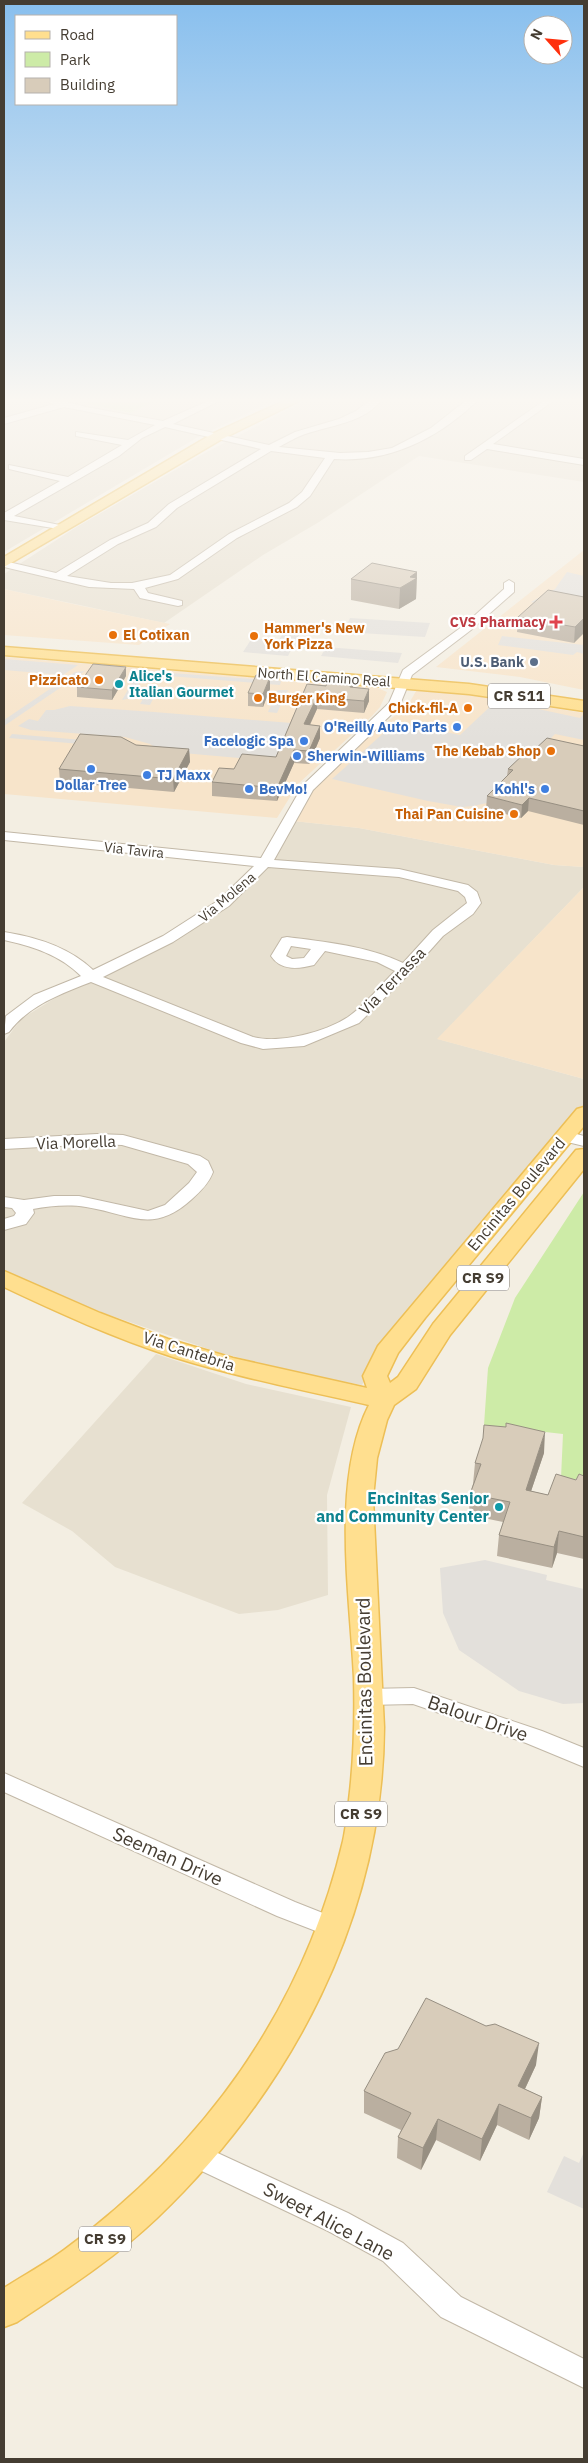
<svg xmlns="http://www.w3.org/2000/svg" width="588" height="2463" viewBox="0 0 588 2463" font-family="'IBM Plex Sans',sans-serif">
<rect width="100%" height="100%" fill="#f3eee2"/>
<path fill="#e7e0d0" d="M4 397H56L130 413 164 397H281L198 437 4 552Z
M313 397H584V482L419 456 319 522 263 555 164 623 4 589V574L75 528 203 454Z
M293 821 359 828 554 865 584 867V887L438 1039 584 1079V1106L384 1344 362 1385 302 1374 217 1352 86 1307 4 1273V1042L21 1019 60 995 167 945 218 914 267 865Z
M156 1354 246 1384 351 1407 327 1495 328 1595 278 1610 239 1614 115 1567 72 1531 22 1503Z"/>
<path fill="#f7e4ca" d="M584 550V690L520 677 436 667Z
M4 589 82 606 170 624 139 645 4 635Z
M4 657 375 687 387 692 380 707 372 716 298 784 277 818 4 794Z
M416 691 450 692 584 713V867L554 865 359 828 293 821 318 783 374 731 407 707Z
M584 887V1079L437 1039Z"/>
<path fill="#cdeba7" d="M56 397H164L130 413Z
M584 1192V1480L561 1478 563 1434 484 1425 488 1368 515 1298Z"/>
<path fill="#e3e0db" d="M567 572 584 576V607L547 605 531 602 555 589Z
M350 618 430 623 425 637 344 632Z
M283 633 299 635 288 656 243 652 252 638 279 640Z
M502 636 584 645V654L577 652 573 655 498 645Z
M326 647 402 653 398 663 321 656Z
M4 659 78 665 63 675 4 670Z
M85 671 4 726V720L75 672Z
M171 673 281 681 280 685 169 676Z
M144 674 132 698 122 700 136 676Z
M150 686 167 688 161 698 154 697 150 705 140 704Z
M278 690H288L277 713 268 712Z
M497 700 580 718 584 714V740L555 734 487 803 473 806 462 807 428 801 332 779 396 722 460 735Z
M70 706 154 712 292 723 274 761 160 751 150 744 125 737 31 730 18 726 29 719 38 721 46 710H54Z
M12 734 118 743 117 747 9 738Z
M485 1560 547 1575 546 1580 584 1589V1703L563 1704 519 1691 459 1650 443 1613 440 1568Z
M584 2152V2209L547 2192 564 2156 579 2163Z"/>
<g fill="none" stroke-linecap="round" stroke-linejoin="round">
<g stroke="#c2b8a7" stroke-width="2">
<path id="minor" d="M37 397H49L86 407 163 421 217 397H227L173 424 269 445 295 432 339 419 356 411 374 397H383C367 424 327 425 300 436 293 439 286 443 279 447L340 453 368 452 392 448 431 428 469 398 481 397C441 437 391 463 334 459L310 496 297 507 237 538 178 579 145 588 148 593 182 601V605L178 606 140 598 134 589 89 587 4 567V561L56 573 110 540 148 523 169 504 261 449 165 427 142 438 119 456 14 516 65 526V530L4 520V513L60 481 9 469V465L68 477 122 445 76 436V432L128 440 155 425 64 407 4 424V418L54 404 38 399ZM271 451 325 458 302 492 289 503 229 534 170 575 132 583H111L67 576 118 544 156 527 177 508Z
M549 397H559L493 444 584 459V465L487 449 471 460H465V456Z
M509 580 514 583V592L471 630 412 675 399 707 313 790 274 860 399 869 468 885 477 892 481 903 473 914 443 936 410 973 359 1023 304 1046 263 1049 241 1043 91 982C61 994 29 1005 9 1032L4 1034 6 1016 34 995 81 976C60 955 32 946 4 940V932C36 937 69 947 93 970L163 936 219 900 254 866 4 840V832L261 858 303 785 389 703 403 670 463 626 504 589V583ZM268 867 399 877 458 891 465 897 467 903 433 930 403 963C368 946 325 942 287 937L282 938 271 956C281 971 298 969 314 965L325 951 377 962 395 971C381 985 364 1006 348 1017 325 1032 280 1044 253 1037L103 977 173 942 229 906ZM291 946 311 949 304 958 292 959 286 956Z
M565 1131 584 1136V1146L559 1140 557 1136 559 1132Z
M97 1134 123 1135 200 1156 208 1161 213 1172C209 1183 201 1191 192 1199 153 1235 130 1214 86 1207 68 1204 50 1206 33 1209L34 1213 26 1224 4 1230V1219L14 1216 16 1213 12 1208 4 1207V1197L24 1200 54 1196H79L148 1211 165 1205 189 1183 197 1172 188 1164 122 1145 97 1144 4 1149V1139Z
M414 1688 542 1731 584 1748V1767L526 1743 413 1704 367 1705 359 1703 356 1697 359 1691 367 1689Z
M4 1773 295 1902 343 1921 346 1928 343 1935 334 1938 277 1916 4 1792Z
M196 2143 348 2213 403 2243 461 2297 584 2359V2388L441 2317 383 2261 328 2231 187 2164 183 2155 187 2146Z"/>
</g>
<g stroke="#edbf56" stroke-width="3">
<path id="major" d="M293 397H307L222 439 4 567V557L214 433Z
M4 647 469 684 584 701V711L469 694 4 655Z
M584 1107V1126L425 1318 398 1353 387 1376 390 1383 398 1377 433 1324 576 1150 584 1149V1169L450 1335 416 1389 394 1405 387 1420 377 1458 373 1498 384 1727C383 1917 292 2089 157 2218 115 2258 65 2290 17 2322L4 2327V2288C24 2275 45 2264 64 2250 204 2147 303 2010 343 1841 346 1828 347 1814 349 1800 354 1759 355 1719 354 1678 350 1595 331 1480 369 1405 303 1390 237 1377 173 1357 114 1338 59 1313 4 1287V1271L100 1313 168 1339 233 1358 367 1388 363 1376 378 1346 577 1109Z"/>
</g>
<use href="#minor" fill="#fff" fill-rule="evenodd"/>
<use href="#major" fill="#ffdf8f" fill-rule="evenodd"/>
</g>
<path fill="#baafa0" d="M417 572 416 599 399 609 351 600V579Z
M584 597 574 643 517 632 518 617Z
M126 676 112 700 77 697V687Z
M307 684 353 687 369 701 364 713 317 709 310 725 320 726V738L309 764 294 763 277 801 212 796V782L234 769 276 757Z
M270 689 263 707 248 706V693Z
M136 745 189 749 190 762 174 792 60 782 59 769Z
M584 746V825L528 811 521 818 486 809 487 796 507 776 508 769 532 752Z
M544 1453 531 1491 548 1495 584 1476V1559L557 1553 552 1568 497 1556 499 1535 503 1522 469 1515 470 1494 473 1484 475 1463Z
M536 2065 525 2089 542 2097 539 2118 529 2140 497 2125 480 2161 436 2140 421 2170 397 2158 398 2137 401 2130 364 2113V2091Z"/>
<path fill="#978f82" d="M417 572 416 599 399 609 400 588 410 577Z
M584 618V633L574 643 575 627Z
M126 667V676L112 700V690Z
M270 677V689L263 707V694Z
M353 677V690L350 687Z
M369 689V701L364 713V701Z
M317 697V709L304 737V724Z
M320 726V738L309 764V751Z
M189 749 190 762 174 792 173 779Z
M294 750V763L277 801V788Z
M529 798 528 811 521 818 522 805Z
M545 1432 544 1453 524 1512 526 1490Z
M559 1531 557 1553 552 1568 554 1547Z
M539 2043 536 2065 516 2108 518 2086Z
M542 2097 539 2118 529 2140 531 2118Z
M499 2104 497 2125 480 2161 482 2139Z
M438 2119 436 2140 421 2170 423 2148Z"/>
<path fill="#d8ccba" stroke="#978f82" d="M372 563 417 572 410 577 417 578 400 588 351 579Z
M548 590 584 597V618L575 627 518 617Z
M93 664 126 667 112 690 77 687Z
M256 675 270 677 263 694 248 693Z
M330 675 353 677 350 687 369 689 364 701 317 697 304 724 320 726 309 751 294 750 277 788 212 782 219 768 234 769 242 754 276 757 307 684 326 686Z
M80 734 121 737 136 745 189 749 173 779 59 769Z
M547 738 584 746V811L529 798 522 805 487 796 513 770 508 769 527 751 532 752Z
M506 1423 545 1432 526 1490 548 1495 556 1474 576 1480 579 1474 584 1476V1537L559 1531 554 1547 499 1535 510 1502 470 1494 481 1464 475 1463 483 1438 484 1425 506 1427Z
M426 1998 486 2026 495 2024 539 2043 518 2086 542 2097 531 2118 499 2104 482 2139 438 2119 423 2148 398 2137 411 2113 364 2091 385 2053 398 2049Z"/>
<linearGradient id="sky" x2="0" y2="1"><stop stop-color="#88bfee"/><stop offset="0.54" stop-color="#faf7f2"/><stop offset="1" stop-color="#faf7f2" stop-opacity="0"/></linearGradient>
<rect width="588" height="741" fill="url(#sky)"/>
<path fill="#e0444e" stroke="#fff" stroke-width="2" d="M553.5 614.5h5v5h5v5h-5v5h-5v-5h-5v-5h5z"/>
<g fill="#e8710a" stroke="#fff" stroke-width="2">
<circle cx="113" cy="635" r="5"/>
<circle cx="254" cy="636" r="5"/>
<circle cx="99" cy="680" r="5"/>
<circle cx="258" cy="698" r="5"/>
<circle cx="468" cy="708" r="5"/>
<circle cx="551" cy="751" r="5"/>
<circle cx="514" cy="814" r="5"/>
</g>
<circle fill="#5c6f8a" stroke="#fff" stroke-width="2" cx="534" cy="662" r="5"/>
<g fill="#0f9aa8" stroke="#fff" stroke-width="2">
<circle cx="119" cy="684" r="5"/>
<circle cx="499" cy="1507" r="5"/>
</g>
<g fill="#3f7fe0" stroke="#fff" stroke-width="2">
<circle cx="457" cy="727" r="5"/>
<circle cx="304" cy="741" r="5"/>
<circle cx="297" cy="756" r="5"/>
<circle cx="91" cy="769" r="5"/>
<circle cx="147" cy="775" r="5"/>
<circle cx="249" cy="789" r="5"/>
<circle cx="545" cy="789" r="5"/>
</g>
<g text-anchor="middle" stroke-width="4.5" stroke-linejoin="round" paint-order="stroke">
<g font-size="14" font-weight="bold" fill="#be3a42" stroke="#fff" text-anchor="end">
<text x="546" y="627">CVS Pharmacy</text>
</g>
<g font-size="14" font-weight="bold" fill="#c56008" stroke="#fff" text-anchor="end">
<text x="264" y="633" text-anchor="start">Hammer's New<tspan x="264" dy="16">York Pizza</tspan></text>
<text x="123" y="640" text-anchor="start">El Cotixan</text>
<text x="89" y="685">Pizzicato</text>
<text x="268" y="703" text-anchor="start">Burger King</text>
<text x="458" y="713">Chick-fil-A</text>
<text x="541" y="756">The Kebab Shop</text>
<text x="504" y="819">Thai Pan Cuisine</text>
</g>
<g font-size="14" font-weight="bold" fill="#4e5e75" stroke="#fff" text-anchor="end">
<text x="524" y="667">U.S. Bank</text>
</g>
<g font-size="14" font-weight="bold" fill="#0d838f" stroke="#fff" text-anchor="start">
<text x="129" y="681">Alice's<tspan x="129" dy="16">Italian Gourmet</tspan></text>
</g>
<g font-size="14" fill="#453d32" stroke="#fff">
<text transform="translate(324 677) rotate(4)" y="5">North El Camino Real</text>
<text transform="translate(134 850) rotate(6)" y="5">Via Tavira</text>
<text transform="translate(227 897) rotate(-40)" y="5">Via Molena</text>
</g>
<g font-size="14" font-weight="bold" fill="#366cbe" stroke="#fff" text-anchor="end">
<text x="447" y="732">O'Reilly Auto Parts</text>
<text x="294" y="746">Facelogic Spa</text>
<text x="307" y="761" text-anchor="start">Sherwin-Williams</text>
<text x="157" y="780" text-anchor="start">TJ Maxx</text>
<text x="91" y="790" text-anchor="middle">Dollar Tree</text>
<text x="259" y="794" text-anchor="start">BevMo!</text>
<text x="535" y="794">Kohl's</text>
</g>
<g fill="#fff" stroke="#7d7770" stroke-width="1">
<rect x="488" y="683.5" width="62" height="25" rx="4"/>
<rect x="457" y="1265.5" width="52" height="25" rx="4"/>
<rect x="335" y="1801.5" width="52" height="25" rx="4"/>
<rect x="79" y="2226.5" width="52" height="25" rx="4"/>
</g>
<g font-size="15" font-weight="bold" fill="#453d32">
<text x="519" y="701">CR S11</text>
<text x="483" y="1283">CR S9</text>
<text x="361" y="1819">CR S9</text>
<text x="105" y="2244">CR S9</text>
</g>
<g font-size="16" fill="#453d32" stroke="#fff">
<text transform="translate(392 981) rotate(-46)" y="6">Via Terrassa</text>
<text transform="translate(76 1142) rotate(-2)" y="6">Via Morella</text>
<text transform="translate(516 1194) rotate(-50)" y="6">Encinitas Boulevard</text>
<text transform="translate(189 1351) rotate(18)" y="6">Via Cantebria</text>
</g>
<g font-size="16" font-weight="bold" fill="#0d838f" stroke="#fff" text-anchor="end">
<text x="489" y="1504">Encinitas Senior<tspan x="489" dy="18">and Community Center</tspan></text>
</g>
<g font-size="19" fill="#453d32" stroke="#fff">
<text transform="translate(364 1682) rotate(-91)" y="7">Encinitas Boulevard</text>
<text transform="translate(478 1718) rotate(19)" y="7">Balour Drive</text>
<text transform="translate(168 1856) rotate(24)" y="7">Seeman Drive</text>
<text transform="translate(329 2221) rotate(28)" y="7">Sweet Alice Lane</text>
</g>
</g>
<rect width="588" height="2463" fill="none" stroke="#453d32" stroke-width="10"/>
<rect x="15" y="15" width="162" height="90" fill="#ffffff" stroke="#b5b1ad"/>
<rect x="25" y="31" width="25" height="8" fill="#ffdf8f" stroke="#b5b1ad"/>
<text x="60" y="40" font-size="15" fill="#453d32">Road</text>
<rect x="25" y="52" width="25" height="15" fill="#cdeba7" stroke="#b5b1ad"/>
<text x="60" y="65" font-size="15" fill="#453d32">Park</text>
<rect x="25" y="78" width="25" height="15" fill="#d8ccba" stroke="#b5b1ad"/>
<text x="60" y="90" font-size="15" fill="#453d32">Building</text>
<g transform="translate(548 40) rotate(297)"><circle r="24" fill="#ffffff" stroke="#b5b1ad"/>
<path d="M0-4L9 19L0 12L-9 19Z" fill="#ff300d"/>
<text y="-8" font-size="14" font-weight="bold" text-anchor="middle" fill="#453d32">N</text>
</g>
</svg>
